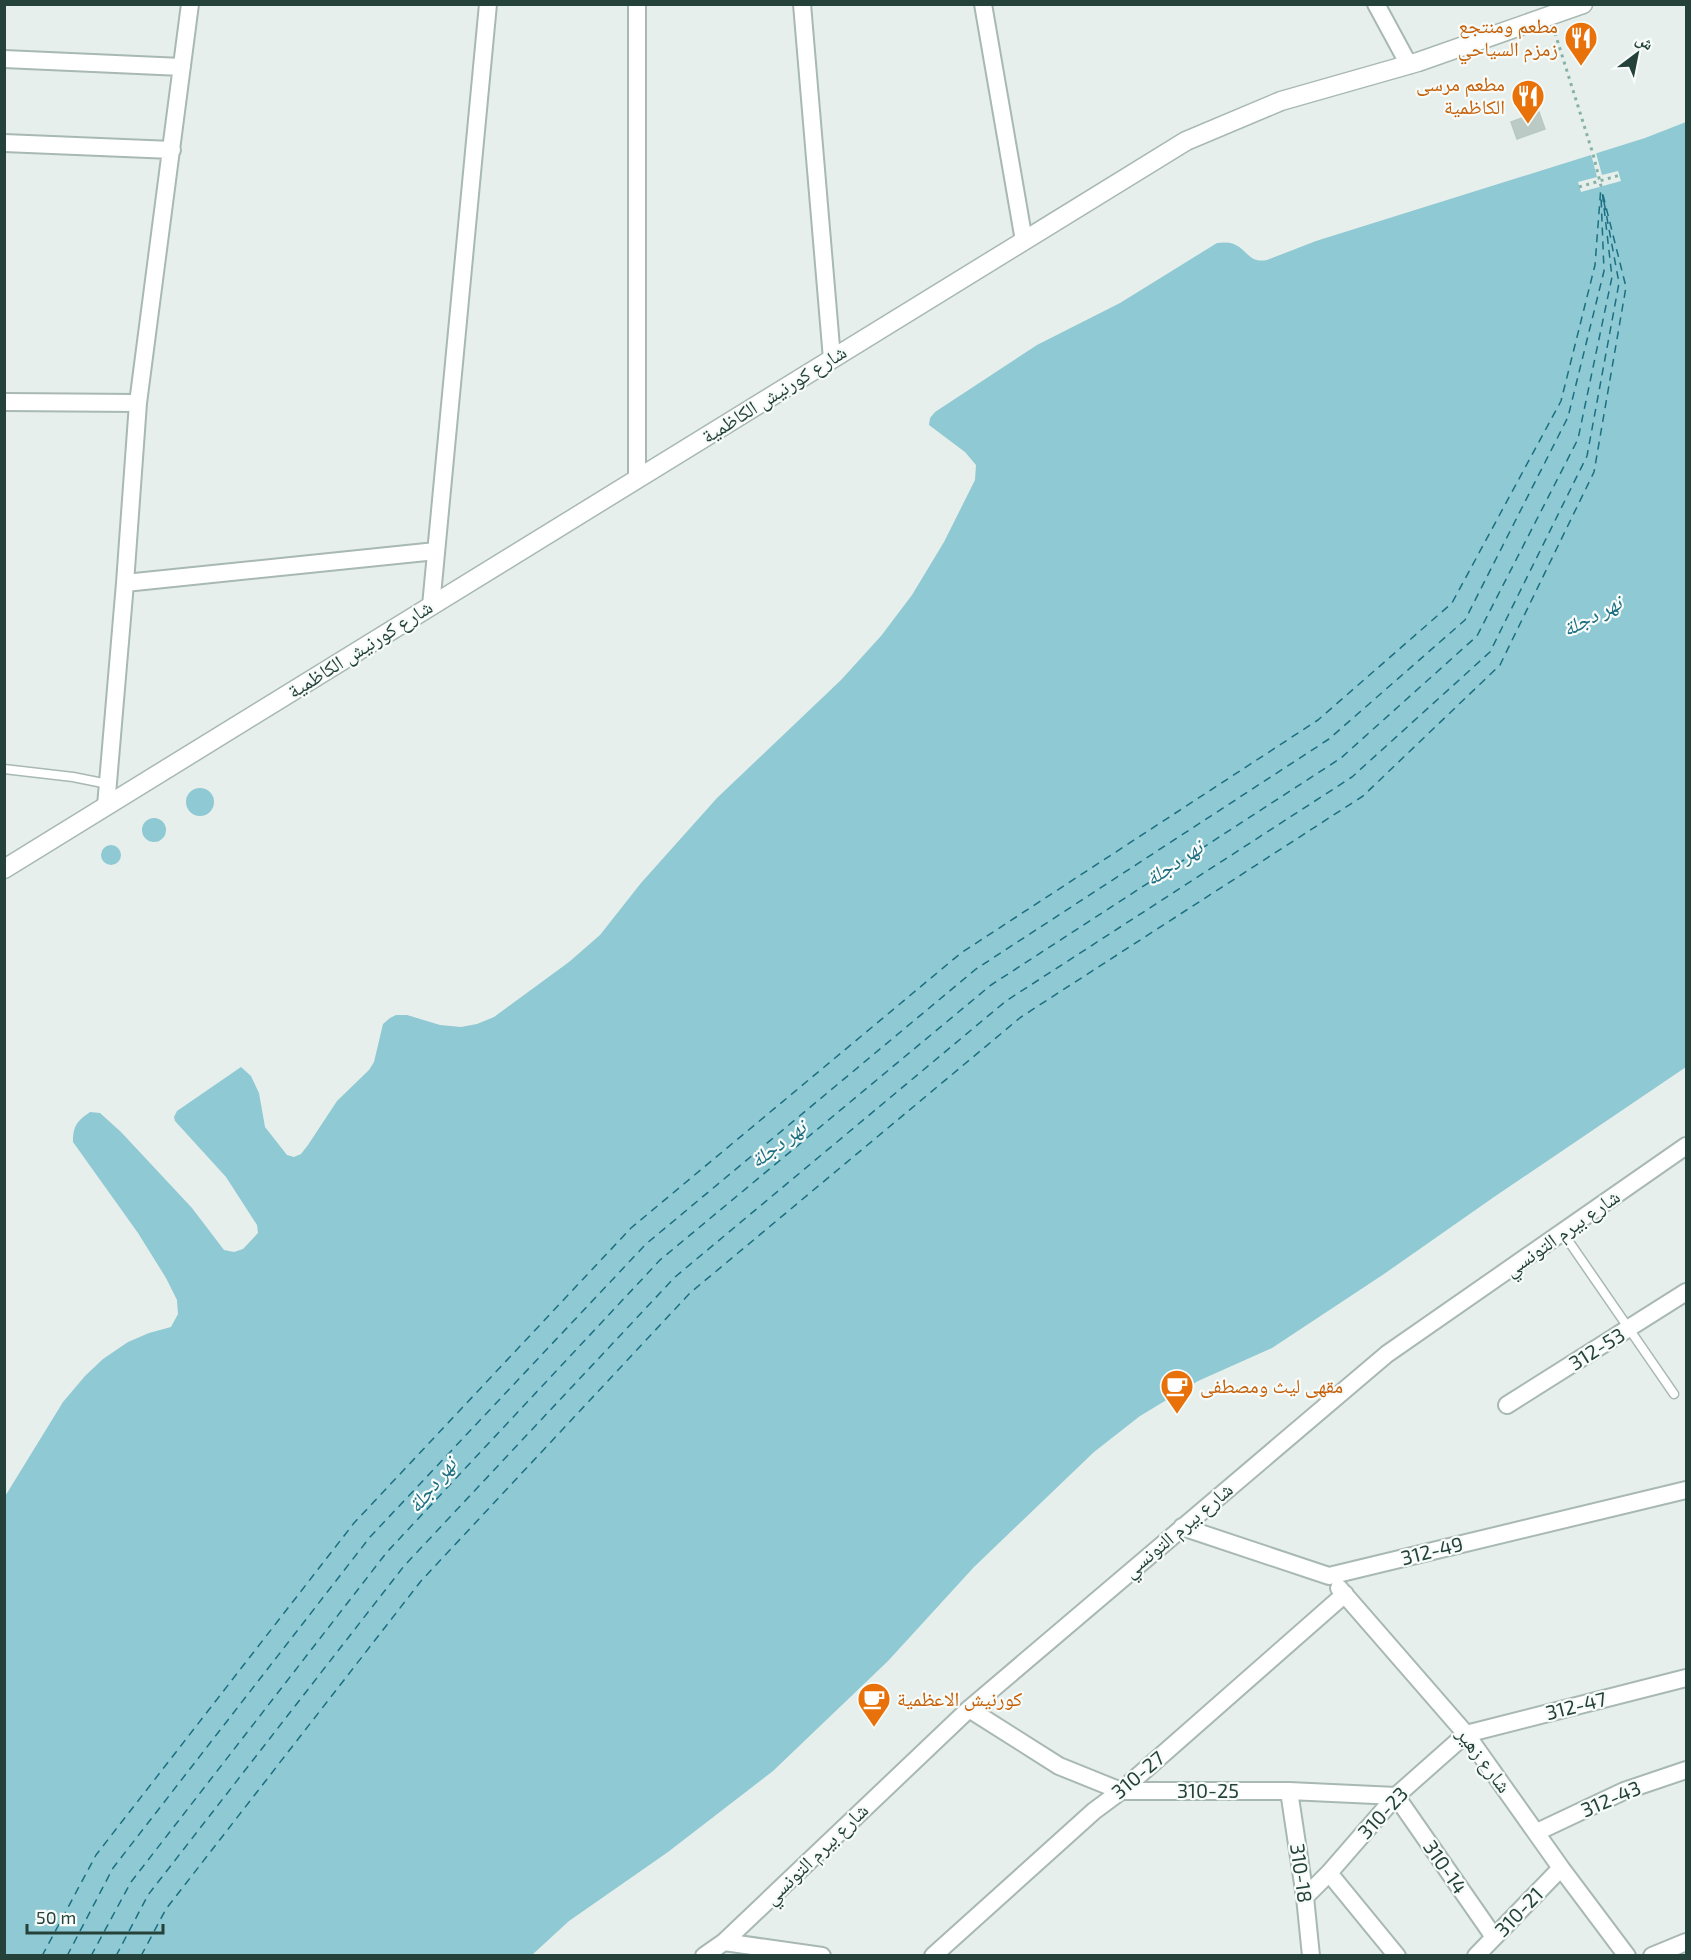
<svg xmlns="http://www.w3.org/2000/svg" width="1691" height="1960" viewBox="0 0 1691 1960" font-family="'Exo 2','Noto Naskh Arabic',sans-serif">
<rect width="100%" height="100%" fill="#e6efeb"/>
<path fill="#8ec9d4" d="M1686 122V1067L1494 1197 1384 1274 1272 1348 1198 1381 1140 1416 1094 1452 974 1567 888 1661 773 1771 668 1852 569 1921 532 1955H5L4 1498 63 1402 85 1376 103 1359 128 1342 149 1333 171 1327 178 1314 177 1300 166 1278 138 1233 73 1142C73 1126 77 1121 90 1112L100 1113 121 1132 192 1208 224 1250 234 1252 243 1249 258 1233 257 1225 226 1177 175 1121 174 1117 177 1111 241 1067 251 1076 259 1093 265 1127 287 1155 294 1157 301 1154 308 1145 337 1101 369 1070 374 1062 383 1024 390 1018 396 1015H407L440 1025 461 1027 477 1024 494 1017 569 962 600 935 641 883 717 798 841 680 881 636 912 595 944 542 975 480 976 465 965 452 929 425 930 418 935 412 1037 345 1120 303 1217 243C1248 238 1243 265 1267 260L1316 241 1645 138Z
M186 802a14 14 0 1 1 28 0a14 14 0 1 1-28 0Z
M142 830a12 12 0 1 1 24 0a12 12 0 1 1-24 0Z
M101 855a10 10 0 1 1 20 0a10 10 0 1 1-20 0Z"/>
<path fill="#e6efeb" d="M1596 153 1602 175 1618 171 1621 181 1581 192 1578 182 1597 177 1591 154Z"/>
<g fill="none" stroke-linecap="round" stroke-linejoin="round">
<path stroke="#1c6f80" stroke-width="1.5" stroke-dasharray="8 6" stroke-linecap="butt" d="M42 1956 96 1855 354 1523 631 1228 961 953 1318 720 1452 603 1561 401 1595 265 1601 186
M67 1956 113 1868 370 1537 646 1244 976 969 1329 739 1465 620 1568 417 1604 271 1601 196
M91 1956 131 1882 387 1552 660 1260 991 985 1341 758 1477 636 1578 439 1612 277 1602 190
M116 1956 148 1895 404 1566 675 1277 1006 1001 1352 777 1490 652 1587 456 1619 283 1604 202
M141 1956 166 1909 421 1581 690 1293 1021 1017 1363 796 1500 665 1594 472 1626 287 1603 195"/>
</g>
<path fill="#bbcac4" stroke="#b8c9c2" stroke-width="1.5" d="M1539 112 1545 129 1517 139 1511 122Z"/>
<g fill="none" stroke-linecap="round" stroke-linejoin="round">
<g stroke="#a8b8b2" stroke-width="11">
<path id="service" d="M4 769 73 777 108 784
M1563 1233 1674 1394"/>
</g>
<g stroke="#a8b8b2" stroke-width="20">
<path id="minor" d="M802 4 832 359
M983 4 1024 241
M1376 4 1409 65
M4 59 182 67
M4 143 172 150
M4 402 138 403
M637 479V4
M125 583 436 551
M431 606 488 4
M106 806 125 583 138 403 190 4
M1507 1405 1686 1292
M1182 1527 1329 1576 1686 1490
M1339 1588 1466 1734 1561 1868 1627 1956
M969 1709 1059 1766 1121 1791H1289L1396 1796 1494 1937
M1289 1791 1305 1897 1311 1956
M1537 1832 1624 1791 1686 1770
M1329 1873 1397 1956
M1305 1897 1329 1873 1396 1796 1466 1734 1686 1678
M724 1942 822 1956
M704 1956 724 1942 969 1709 1387 1354 1686 1146
M933 1956 1094 1811 1121 1791 1345 1594
M1476 1956 1561 1868
M1652 1956 1686 1942"/>
</g>
<g stroke="#a8b8b2" stroke-width="21">
<path id="tertiary" d="M4 869 1186 141 1281 101 1418 62 1583 4"/>
</g>
<path stroke="#86b3a5" stroke-width="3" stroke-dasharray="3 4.5" stroke-linecap="butt" d="M1555 33 1593 154 1601 186
M1579 187 1620 175"/>
<use href="#service" stroke="#fff" stroke-width="8"/>
<use href="#minor" stroke="#fff" stroke-width="16"/>
<use href="#tertiary" stroke="#fff" stroke-width="18"/>
</g>
<defs>
<g id="restaurant-pin" transform="scale(1.725)"><path d="M0 17L-7.5 6A9.5 9.5 0 1 1 7.5 6Z" fill="#e8710a" stroke="#f7fbf9"/><path d="M-5-6h1v4h1v-4h1v4h1v-4h1v5L-1.5 .5V6h-2V.5L-5-1ZM5-6V6H3V1.5H1.5Q1.5-4 5-6Z" fill="#fff"/></g>
<g id="cafe-pin" transform="scale(1.725)"><path d="M0 17L-7.5 6A9.5 9.5 0 1 1 7.5 6Z" fill="#e8710a" stroke="#f7fbf9"/><path d="M-5.5-4.5H6V0H3Q3 3.5 0 3.5H-2.5Q-5.5 3.5-5.5 0ZM3-3.2v2h1.7v-2ZM-6 4.5H4V6H-6Z" fill="#fff"/></g>
</defs>
<g fill-rule="evenodd">
<use href="#restaurant-pin" x="1581" y="38"/>
<use href="#restaurant-pin" x="1528" y="96"/>
<use href="#cafe-pin" x="1177" y="1386"/>
<use href="#cafe-pin" x="874" y="1699"/>
</g>
<g text-anchor="middle" stroke-width="4.5" stroke-linejoin="round" paint-order="stroke">
<g font-size="20" fill="#c56008" stroke="#f7fbf9" text-anchor="end">
<text x="1558" y="33">مطعم ومنتجع<tspan x="1558" dy="23">زمزم السياحي</tspan></text>
<text x="1505" y="91">مطعم مرسى<tspan x="1505" dy="23">الكاظمية</tspan></text>
<text x="1200" y="1393" text-anchor="start">مقهى ليث ومصطفى</text>
<text x="897" y="1706" text-anchor="start">كورنيش الاعظمية</text>
</g>
<g font-size="20" fill="#24423a" stroke="#f7fbf9">
<text transform="translate(774 394) rotate(-32)" y="7">شارع كورنيش الكاظمية</text>
<text transform="translate(360 649) rotate(-32)" y="7">شارع كورنيش الكاظمية</text>
<text transform="translate(1562 1233) rotate(-35)" y="7">شارع بيرم التونسي</text>
<text transform="translate(1597 1349) rotate(-32)" y="7">312-53</text>
<text transform="translate(1178 1530) rotate(-40)" y="7">شارع بيرم التونسي</text>
<text transform="translate(1432 1551) rotate(-14)" y="7">312-49</text>
<text transform="translate(1576 1706) rotate(-14)" y="7">312-47</text>
<text transform="translate(1484 1760) rotate(53)" y="7">شارع زهير</text>
<text transform="translate(1138 1775) rotate(-40)" y="7">310-27</text>
<text x="1208" y="1798">310-25</text>
<text transform="translate(1611 1799) rotate(-23)" y="7">312-43</text>
<text transform="translate(1383 1813) rotate(-47)" y="7">310-23</text>
<text transform="translate(816 1854) rotate(-44)" y="7">شارع بيرم التونسي</text>
<text transform="translate(1445 1867) rotate(55)" y="7">310-14</text>
<text transform="translate(1301 1873) rotate(82)" y="7">310-18</text>
<text transform="translate(1519 1912) rotate(-46)" y="7">310-21</text>
</g>
<g font-size="21" font-style="italic" fill="#1c6f80" stroke="#f7fbf9">
<text transform="translate(1592 616) rotate(-28)" y="7">نهر دجلة</text>
<text transform="translate(1174 863) rotate(-34)" y="7">نهر دجلة</text>
<text transform="translate(778 1144) rotate(-37)" y="7">نهر دجلة</text>
<text transform="translate(432 1485) rotate(-51)" y="7">نهر دجلة</text>
</g>
</g>
<rect width="1691" height="1960" fill="none" stroke="#24423a" stroke-width="12"/>
<g transform="translate(1637 54) rotate(32)" stroke="#f7fbf9" stroke-width="4.5" paint-order="stroke">
<path d="M0-4.5L10 22L0 15L-10 22Z" fill="#24423a"/>
<text y="-9" font-size="16" font-weight="bold" text-anchor="middle" fill="#24423a">ش</text>
</g>
<path d="M27 1924v9h136v-9" fill="none" stroke="#24423a" stroke-width="3"/>
<text x="36" y="1924" font-size="18" fill="#24423a" stroke="#f7fbf9" stroke-width="4.5" paint-order="stroke">50 m</text>
</svg>
